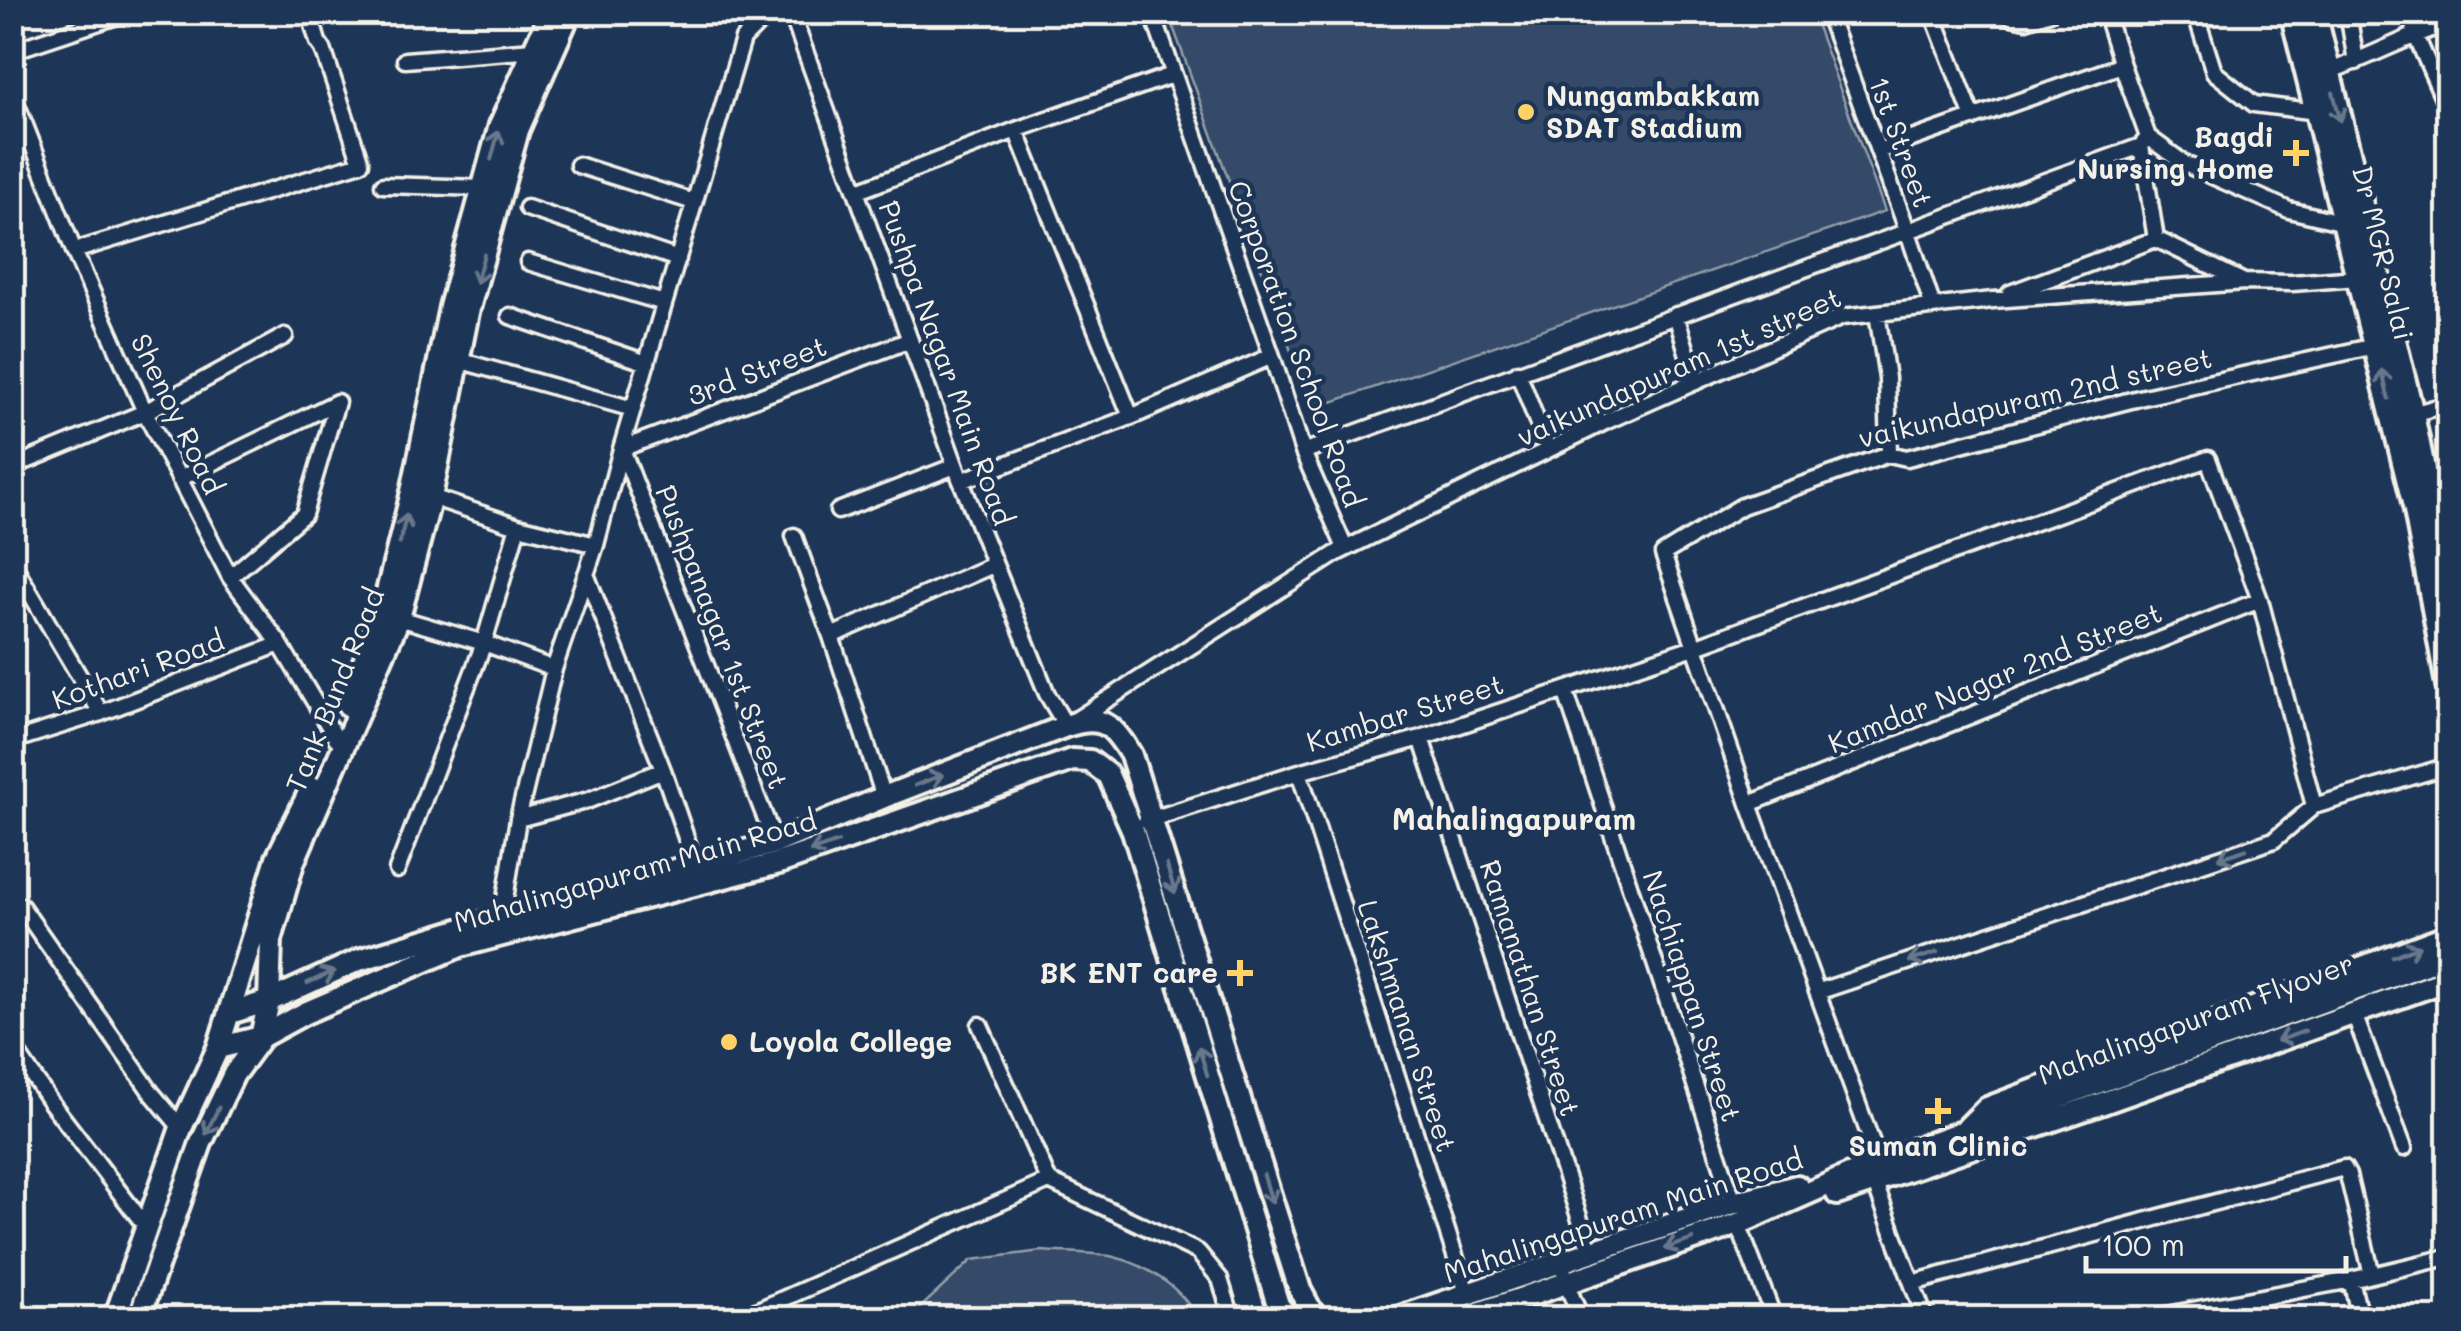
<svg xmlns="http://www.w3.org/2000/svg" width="2461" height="1331" viewBox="0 0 2461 1331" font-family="Mali,sans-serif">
<rect width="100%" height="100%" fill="#1d3557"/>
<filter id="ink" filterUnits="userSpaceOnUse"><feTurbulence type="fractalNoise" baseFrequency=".01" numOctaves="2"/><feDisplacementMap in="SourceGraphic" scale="20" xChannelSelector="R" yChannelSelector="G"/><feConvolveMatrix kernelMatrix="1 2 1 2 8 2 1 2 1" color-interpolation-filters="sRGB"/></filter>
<g filter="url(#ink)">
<path fill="#354a67" stroke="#949ea8" stroke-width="2.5" d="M1168 13H1812L1885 211 1312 409Z
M1041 1251C1064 1253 1091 1252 1114 1257 1145 1264 1184 1289 1196 1318H909L972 1260Z"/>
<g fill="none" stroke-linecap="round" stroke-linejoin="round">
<g stroke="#f4f1e8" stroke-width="21">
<path id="street" d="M791 12 961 481 1047 694 1066 726 1345 548 1303 452 1272 356 1152 12
M1827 12 1908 232 1933 307
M1932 12 1973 118
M2010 12 2012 17 2026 20 2050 12
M2105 12 2122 65 2148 137 2185 164 2289 210 2345 223
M2195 12 2214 72 2254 104 2317 112
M2348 12 2356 62
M2411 12 2415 34 2448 109
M12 51 129 12
M405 60 534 50
M2324 73C2367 59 2405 37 2448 23
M12 92 74 251 145 412 230 577 280 644 336 738 345 742
M1016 130 1131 417
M2141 146 2156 239
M1878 151 2122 65
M578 165 694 202
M383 185 483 188
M858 191 1016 130 1172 75
M527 208 678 259
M74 251 361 163 323 49 318 42 309 12
M528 262 664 303
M2010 293 2156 239 2244 282
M1877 313 1887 378 1889 454
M1676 315 1696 382
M510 316 647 363
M458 360 633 409
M1518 372 1548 450
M2412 414 2448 404
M621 449 910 340
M622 449 775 843
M1303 452 2141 146 2148 137
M12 467 145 412 285 336
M179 479 337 402 304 514 230 577
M961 481 1131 417 1272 356
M431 497 518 526 596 545
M838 511 955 466
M794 536 831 636 884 797
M1339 552 1607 421 1842 317 1993 300 2245 282 2292 283 2358 278
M12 562 101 713
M586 574 663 770 695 864
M399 618 484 643 554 669
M831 636 993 565
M1565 690 1734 1203
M1421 738 1591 1253
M12 741 101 713 280 644
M1299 772 1468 1296
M1749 804 2260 600
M518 819 589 800 663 770
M1146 821 1299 772 1421 738 1694 647 2208 459 2260 600 2314 806
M397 870 484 643 518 526
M21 906 151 1092 181 1128
M502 917 518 819 554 669 596 545 621 449 743 39 770 12
M1817 992 2274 840 2314 806 2448 766
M2354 1014 2404 1148
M12 1045 49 1100 147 1228
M1879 1162 1749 804 1663 554 1742 506 1889 454 1907 458 2139 398 2375 346
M1049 1181 1198 1252 1220 1279 1232 1318
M1874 1181 1925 1318
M1738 1224 1774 1318
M1562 1263 1566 1283 1581 1318
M2351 1280 2360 1318
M1912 1283 2344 1168 2348 1175 2372 1275
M740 1318 1049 1181 980 1025
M2151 1318 2351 1280 2448 1257"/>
</g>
<g stroke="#f4f1e8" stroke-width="28">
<path id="secondary" d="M348 705 382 612 412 492 450 307 500 125 551 12
M230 1013 269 1001 359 960 502 917 775 843 884 797 1066 726C1103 714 1112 724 1131 755L1300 1290 1315 1318
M218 1048 261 1037 305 1013 460 946 779 863 1072 760 1090 761 1108 775 1133 831 1278 1305 1288 1318
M1967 1128 1987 1108 2448 935
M1837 1194 2100 1104 2448 980
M115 1318 181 1128 218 1048 277 858 312 787
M139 1318 201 1143 234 1074 261 1037 269 1001 271 940 293 863 399 618 431 497 468 312 518 130 570 12
M1397 1318 1734 1203 1797 1186
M1464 1318 1738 1224 1879 1162 2448 956"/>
</g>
<g stroke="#f4f1e8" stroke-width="30">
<path id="primary" d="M2292 12 2416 510 2448 685
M2314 12 2412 414 2448 595"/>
</g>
<use href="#street" stroke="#1d3557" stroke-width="14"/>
<use href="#secondary" stroke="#1d3557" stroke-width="20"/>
<use href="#primary" stroke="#1d3557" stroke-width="22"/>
</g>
<defs><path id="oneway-shaft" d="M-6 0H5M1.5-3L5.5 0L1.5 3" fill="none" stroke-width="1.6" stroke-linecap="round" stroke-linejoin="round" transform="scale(2.5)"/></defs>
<g stroke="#68778a">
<use href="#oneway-shaft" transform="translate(2337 107) rotate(75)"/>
<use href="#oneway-shaft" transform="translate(495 145) rotate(-75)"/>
<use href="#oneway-shaft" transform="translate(480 269) rotate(105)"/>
<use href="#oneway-shaft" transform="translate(2385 384) rotate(-104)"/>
<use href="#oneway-shaft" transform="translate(403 529) rotate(-76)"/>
<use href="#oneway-shaft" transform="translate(929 780) rotate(-21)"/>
<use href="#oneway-shaft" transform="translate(824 847) rotate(161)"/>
<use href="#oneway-shaft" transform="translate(2232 854) rotate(162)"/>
<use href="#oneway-shaft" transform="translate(1171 879) rotate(73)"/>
<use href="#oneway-shaft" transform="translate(2406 951) rotate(-21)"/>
<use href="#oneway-shaft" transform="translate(1923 957) rotate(162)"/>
<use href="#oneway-shaft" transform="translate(321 977) rotate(-24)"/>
<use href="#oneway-shaft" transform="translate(2291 1036) rotate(160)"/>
<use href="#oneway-shaft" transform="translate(1203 1061) rotate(-107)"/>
<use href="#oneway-shaft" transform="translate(212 1121) rotate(116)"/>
<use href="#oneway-shaft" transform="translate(1268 1189) rotate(73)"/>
<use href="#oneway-shaft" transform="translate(1679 1244) rotate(161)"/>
</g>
</g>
<g fill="#ffd166" stroke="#1d3557" stroke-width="4">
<circle cx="1526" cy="112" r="10"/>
<path d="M2291 138h10v10h10v10h-10v10h-10v-10h-10v-10h10z"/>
<path d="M1235 958h10v10h10v10h-10v10h-10v-10h-10v-10h10z"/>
<circle cx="729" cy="1042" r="10"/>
<path d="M1933 1096h10v10h10v10h-10v10h-10v-10h-10v-10h10z"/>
</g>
<g text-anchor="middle" stroke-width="9" stroke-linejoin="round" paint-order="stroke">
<g font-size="28" font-weight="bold" fill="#f4f1e8" stroke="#1d3557" text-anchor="start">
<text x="1546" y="106">Nungambakkam<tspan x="1546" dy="32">SDAT Stadium</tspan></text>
<text x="2274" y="147" text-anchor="end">Bagdi<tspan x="2274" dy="32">Nursing Home</tspan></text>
<text x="1218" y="983" text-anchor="end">BK ENT care</text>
<text x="749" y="1052">Loyola College</text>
<text x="1938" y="1156" text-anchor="middle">Suman Clinic</text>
</g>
<g font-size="28" fill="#f4f1e8" stroke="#1d3557">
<text transform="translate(1901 142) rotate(70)" y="10">1st Street</text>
<text transform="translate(2383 253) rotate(76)" y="10">Dr MGR Salai</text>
<text transform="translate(1296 344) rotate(70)" y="10">Corporation School Road</text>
<text transform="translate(946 363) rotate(70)" y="10">Pushpa Nagar Main Road</text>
<text transform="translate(1679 367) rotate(-24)" y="10">vaikundapuram 1st street</text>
<text transform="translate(757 371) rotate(-21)" y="10">3rd Street</text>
<text transform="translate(2035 398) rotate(-13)" y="10">vaikundapuram 2nd street</text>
<text transform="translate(177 414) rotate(64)" y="10">Shenoy Road</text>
<text transform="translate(722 637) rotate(69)" y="10">Pushpanagar 1st Street</text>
<text transform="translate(138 670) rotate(-20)" y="10">Kothari Road</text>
<text transform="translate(1995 678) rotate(-22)" y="10">Kamdar Nagar 2nd Street</text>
<text transform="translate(335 690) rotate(-68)" y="10">Tank Bund Road</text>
<text transform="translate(1405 713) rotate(-17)" y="10">Kambar Street</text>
<text transform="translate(635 871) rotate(-16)" y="10">Mahalingapuram Main Road</text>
<text transform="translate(1530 988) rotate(72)" y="10">Ramanathan Street</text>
<text transform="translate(1692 996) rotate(72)" y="10">Nachiappan Street</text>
<text transform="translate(2196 1019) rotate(-20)" y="10">Mahalingapuram Flyover</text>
<text transform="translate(1407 1026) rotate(72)" y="10">Lakshmanan Street</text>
<text transform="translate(1623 1216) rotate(-18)" y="10">Mahalingapuram Main Road</text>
</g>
<g font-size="30" font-weight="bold" fill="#f4f1e8" stroke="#1d3557">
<text x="1514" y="830">Mahalingapuram</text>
</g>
</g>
<rect width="2461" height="1331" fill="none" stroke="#1d3557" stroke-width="50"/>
<rect x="25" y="25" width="2411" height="1281" fill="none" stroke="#f4f1e8" stroke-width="4" filter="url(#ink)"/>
<path d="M2086 1256v15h260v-15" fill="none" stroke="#f4f1e8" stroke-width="5"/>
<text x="2101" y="1256" font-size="30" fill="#f4f1e8" stroke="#1d3557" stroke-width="8" paint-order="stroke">100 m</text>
</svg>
